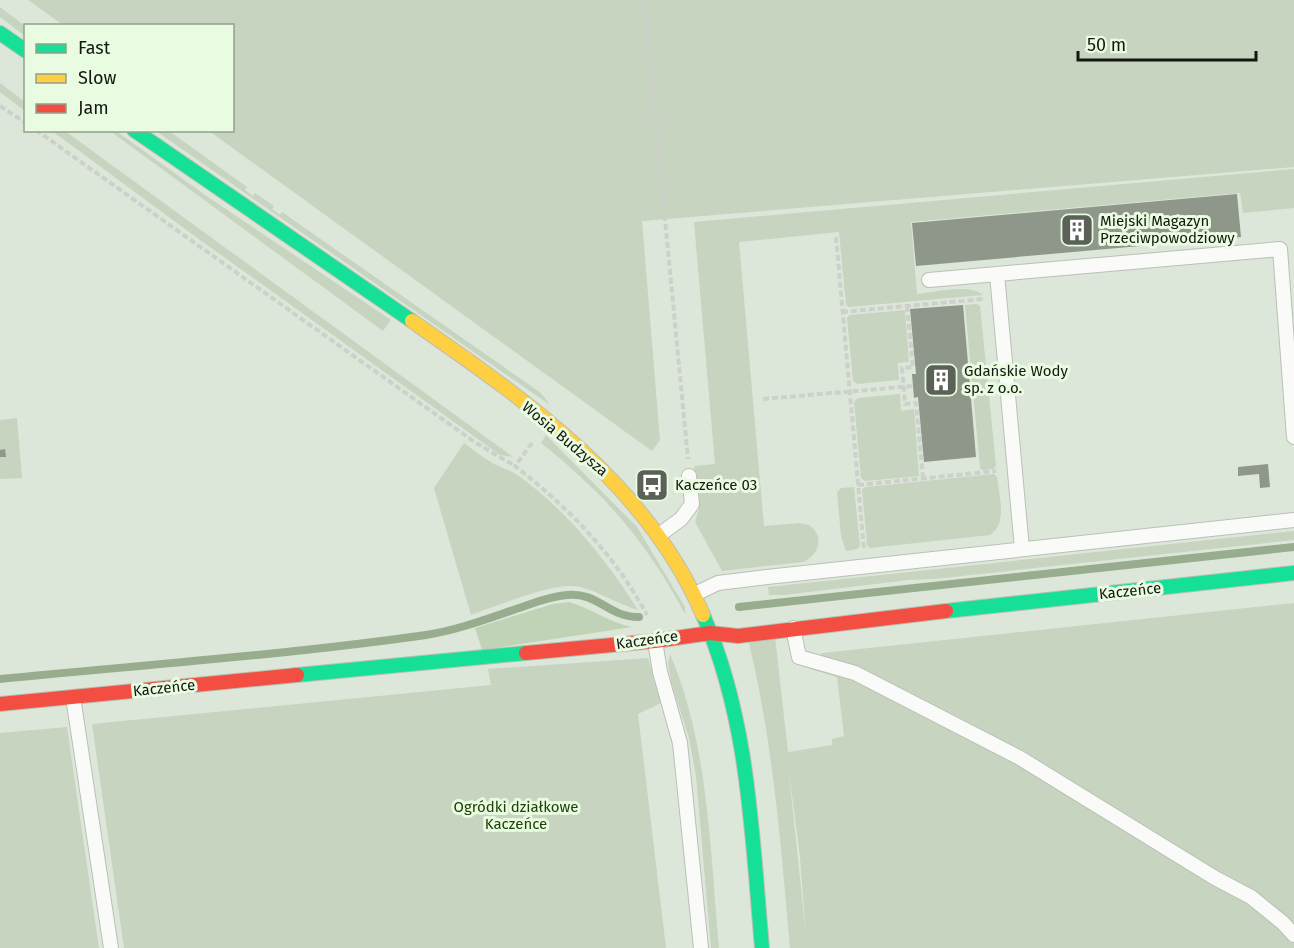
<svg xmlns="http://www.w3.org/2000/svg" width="1294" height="948" viewBox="0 0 1294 948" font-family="'Fira Sans',sans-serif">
<rect width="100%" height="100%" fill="#dde7d9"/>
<path fill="#c6d4c0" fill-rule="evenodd" d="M28 0H1294V167L642 221 660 440 652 451 209 131 232 130V26L63 25Z
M0 7 25 26V36L0 17Z
M0 83 25 102V111L0 92Z
M52 131H65L513 457 500 455 196 237Z
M110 131H116L208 197 391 320 383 331Z
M156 131H169L247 187 245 190 253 196 255 193 274 206 272 209 280 215 282 212 541 393 550 405Z
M1294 169V208L1243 213 1240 193 911 222 917 294C934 292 971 283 983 295L849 307 846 305 839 232 739 242 764 526 799 523 809 525C825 536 819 555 803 562L722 571 695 522 699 509 694 466 715 464 694 222Z
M977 304 980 306 996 466 993 469 982 470 980 468 965 305Z
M905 310 909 362 898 363 899 380 857 384 853 381 847 318 850 315Z
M900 394 901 411 914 409 919 476 865 481 861 478 854 402 858 398Z
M17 418 22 478 0 479V420Z
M546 435 637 527 685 607V614C646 541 605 494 541 443Z
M464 443C474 450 484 458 494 464 502 468 511 470 519 476 568 512 605 558 638 610 618 604 600 592 580 587 555 581 498 606 471 615L434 488Z
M994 474 997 477C999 496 1008 523 990 535L870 548 867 545 862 489 866 487Z
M854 487 860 546 857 549 846 551 841 536 837 492 841 488Z
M1294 531V540L934 579 908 580 785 595H769L768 587Z
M1294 603V948H790C781 845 773 743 749 643L775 637 788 752 832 745V739L844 736 837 677 810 669 822 653ZM788 764 800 857 806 936Z
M670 654C709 746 710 850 719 948H711L696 776 689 738 671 682 668 663Z
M648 658 661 703 638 714 666 948H124L92 724 491 685 488 669Z
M67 727 99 948H0V733Z"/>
<path fill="#c0d3b7" d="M569 602C591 608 610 623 632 627L482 650 475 628 553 604Z"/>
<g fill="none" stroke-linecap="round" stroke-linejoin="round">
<path stroke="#98ac8e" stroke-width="8" d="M739 607 1294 547
M0 679C142 665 285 655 426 635 458 630 489 618 519 608 534 603 550 596 567 595 599 592 607 617 639 617"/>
</g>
<path fill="#8e978a" d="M1237 194 1241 237 916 266 912 223Z
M963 305 976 457 924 462 918 397 914 398 912 374H916L910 309Z
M5 449 6 457H0V450Z
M1268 464 1270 487 1260 488 1259 474 1238 476V467Z"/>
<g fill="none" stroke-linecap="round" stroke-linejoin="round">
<g stroke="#b9c0b5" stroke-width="16">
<path id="lane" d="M929 280 997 274
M659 535 681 519 692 504 689 476
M1022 549 997 274 1280 249 1294 437
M695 594 718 583 767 577 1294 520
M793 628 799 657 855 673 1020 758 1215 878 1251 897 1283 923 1294 935
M655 641 660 672 680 743 701 948
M73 697 111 948"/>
</g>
<g stroke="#b9c0b5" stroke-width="16">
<path id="fast" d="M0 33 26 51
M134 130 412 321
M946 611 1294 573
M703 615C749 719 752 836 762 948
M297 675 526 653"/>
</g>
<g stroke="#b9c0b5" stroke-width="16">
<path id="slow" d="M412 321C525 400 647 483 703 615"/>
</g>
<g stroke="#b9c0b5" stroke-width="16">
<path id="jam" d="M526 653 655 641 710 633 738 636 946 611
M0 704 297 675"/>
</g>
<path stroke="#cdd0cb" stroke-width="4" stroke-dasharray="6 3" stroke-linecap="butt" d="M644 0 688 459
M0 106 26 123
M36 130 476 443 515 466
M836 237 864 550
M907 306 913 367 902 368 905 404 916 403 923 478
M842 312 983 299
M763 399 913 386
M532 443 515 466C568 507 615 555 647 615
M858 485 996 471"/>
<use href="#lane" stroke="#fafbf9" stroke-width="14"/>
<use href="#fast" stroke="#16e098" stroke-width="14"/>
<use href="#slow" stroke="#ffcf43" stroke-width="14"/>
<use href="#jam" stroke="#f24e42" stroke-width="14"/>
</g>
<defs>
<g id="building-square" transform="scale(1.725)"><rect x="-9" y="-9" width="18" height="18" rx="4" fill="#5a6156" stroke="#e9fbe0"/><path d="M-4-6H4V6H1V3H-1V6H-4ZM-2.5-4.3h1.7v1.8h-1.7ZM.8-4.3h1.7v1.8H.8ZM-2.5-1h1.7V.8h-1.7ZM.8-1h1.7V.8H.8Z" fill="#fff"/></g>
<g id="bus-square" transform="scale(1.725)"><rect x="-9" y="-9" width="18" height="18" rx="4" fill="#5a6156" stroke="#e9fbe0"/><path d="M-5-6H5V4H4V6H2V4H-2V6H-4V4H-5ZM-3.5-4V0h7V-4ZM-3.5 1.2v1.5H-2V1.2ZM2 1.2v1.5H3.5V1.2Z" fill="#fff"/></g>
</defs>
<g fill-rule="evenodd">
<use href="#building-square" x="1077" y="230"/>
<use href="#building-square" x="941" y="380"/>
<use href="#bus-square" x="652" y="485"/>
</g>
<g text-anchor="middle" stroke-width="6" stroke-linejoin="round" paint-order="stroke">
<g font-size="15" fill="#131910" stroke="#e9fbe0" text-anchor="start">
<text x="1100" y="226">Miejski Magazyn<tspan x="1100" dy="17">Przeciwpowodziowy</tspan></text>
<text x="964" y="376">Gdańskie Wody<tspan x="964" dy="17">sp. z o.o.</tspan></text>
<text x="675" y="490">Kaczeńce 03</text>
</g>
<g font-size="15" fill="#131910" stroke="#e9fbe0">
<text transform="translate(565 439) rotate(40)" y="5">Wosia Budzysza</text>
<text transform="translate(1130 591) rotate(-6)" y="5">Kaczeńce</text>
<text transform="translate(647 640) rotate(-8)" y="5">Kaczeńce</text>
<text transform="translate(164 688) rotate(-6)" y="5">Kaczeńce</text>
</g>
<g font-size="15" fill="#1f4107" stroke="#e9fbe0">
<text x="516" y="812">Ogródki działkowe<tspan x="516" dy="17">Kaczeńce</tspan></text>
</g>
</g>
<rect x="24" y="24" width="210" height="108" fill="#e9fbe0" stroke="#93a18d" stroke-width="1.5"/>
<rect x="36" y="44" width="30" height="9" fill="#16e098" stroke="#93a18d" stroke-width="1.5"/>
<text x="78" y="54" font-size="18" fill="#131910">Fast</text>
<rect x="36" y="74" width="30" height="9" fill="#ffcf43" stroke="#93a18d" stroke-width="1.5"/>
<text x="78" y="84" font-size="18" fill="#131910">Slow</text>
<rect x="36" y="104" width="30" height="9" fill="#f24e42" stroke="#93a18d" stroke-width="1.5"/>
<text x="78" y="114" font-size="18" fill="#131910">Jam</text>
<path d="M1078 51v9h178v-9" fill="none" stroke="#131910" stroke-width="3"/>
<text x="1087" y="51" font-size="18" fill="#131910" stroke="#e9fbe0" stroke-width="4.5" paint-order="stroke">50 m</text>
</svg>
